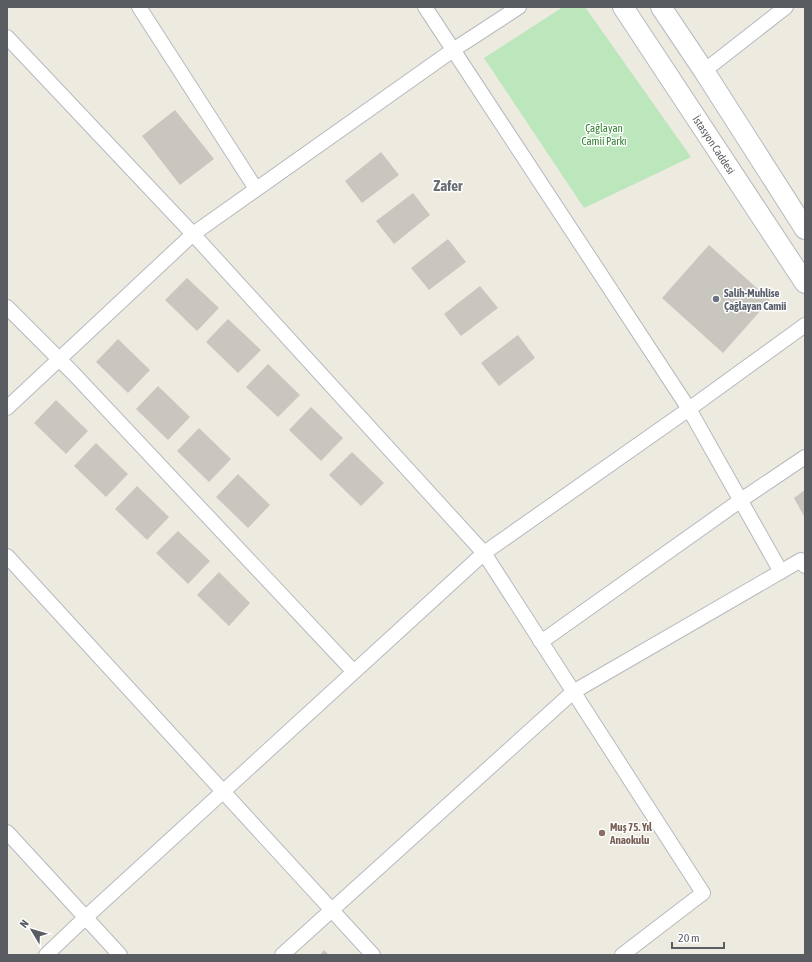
<svg xmlns="http://www.w3.org/2000/svg" width="812" height="962" viewBox="0 0 812 962" font-family="'Asap Condensed',sans-serif">
<rect width="100%" height="100%" fill="#edeae0"/>
<path fill="#bce6bb" d="M563 7H585L691 157 584 208 484 58Z"/>
<path fill="#c9c6bf" d="M175 110 214 159 180 185 142 136Z
M381 152 399 175 362 203 345 181Z
M413 193 430 215 394 244 376 221Z
M448 239 466 262 429 290 411 268Z
M709 245 770 300 723 353 662 298Z
M187 278 219 308 197 331 165 300Z
M480 286 498 308 461 336 444 314Z
M228 319 261 350 238 373 206 342Z
M518 335 535 358 499 386 481 363Z
M118 339 150 370 128 393 96 362Z
M268 364 300 395 278 417 246 387Z
M158 386 190 417 168 440 136 409Z
M56 400 88 431 66 454 34 423Z
M311 407 343 438 321 461 289 430Z
M199 428 231 459 209 482 177 451Z
M96 443 128 474 106 497 74 466Z
M352 452 384 483 361 506 329 475Z
M238 474 270 505 248 528 216 497Z
M137 486 169 517 147 540 115 509Z
M805 490V518L794 498Z
M178 531 210 561 188 584 156 553Z
M219 572 250 603 229 626 197 595Z
M324 950 329 955H320Z"/>
<g fill="none" stroke-linecap="round" stroke-linejoin="round">
<g stroke="#b6b9be" stroke-width="16">
<path id="street" d="M139 7 256 189
M425 7 689 409 781 572
M7 37 193 234 484 553 86 917 46 955
M704 71 786 7
M7 307 73 373 354 672
M7 408 193 234 453 50 519 7
M7 556 373 955
M540 641 548 637 741 500 805 457
M7 832 120 955
M282 955 573 692 801 560 805 566
M622 955 703 893 484 553 689 409 805 325"/>
</g>
<g stroke="#b6bac0" stroke-width="22">
<g id="secondary">
<path id="s1" d="M623 7 805 283"/>
<path d="M661 7 704 71 805 229"/>
</g>
</g>
<use href="#street" stroke="#fff" stroke-width="14"/>
<use href="#secondary" stroke="#fff" stroke-width="20"/>
</g>
<circle fill="#6b7280" stroke="#fff" stroke-width="1.5" cx="716" cy="299" r="4"/>
<circle fill="#8d6e63" stroke="#fff" stroke-width="1.5" cx="602" cy="833" r="4"/>
<g text-anchor="middle" stroke-width="3" stroke-linejoin="round" paint-order="stroke">
<g font-size="11" fill="#308232" stroke="#fff">
<text x="604" y="132">Çağlayan<tspan x="604" dy="13">Camii Parkı</tspan></text>
</g>
<g font-size="11" fill="#595d62" stroke="#fff">
<text dy="4" stroke="none"><textPath href="#s1" startOffset="165">İstasyon Caddesi</textPath></text>
</g>
<g font-size="11" font-weight="bold" fill="#5b616d" stroke="#fff" text-anchor="start">
<text x="724" y="297">Salih-Muhlise<tspan x="724" dy="13">Çağlayan Camii</tspan></text>
</g>
<g font-size="11" font-weight="bold" fill="#785e54" stroke="#fff" text-anchor="start">
<text x="610" y="831">Muş 75. Yıl<tspan x="610" dy="13">Anaokulu</tspan></text>
</g>
<g font-size="15" font-weight="bold" fill="#6a6f74" stroke="#fff">
<text x="448" y="191">Zafer</text>
</g>
</g>
<rect width="812" height="962" fill="none" stroke="#595d62" stroke-width="16"/>
<g transform="translate(32 930) rotate(308)" stroke="#ffffff" stroke-width="3" paint-order="stroke">
<path d="M0-3L7 15L0 10L-7 15Z" fill="#595d62"/>
<text y="-6" font-size="11" font-weight="bold" text-anchor="middle" fill="#595d62">N</text>
</g>
<path d="M672 942v6h52v-6" fill="none" stroke="#595d62" stroke-width="2"/>
<text x="678" y="942" font-size="12" fill="#595d62" stroke="#ffffff" stroke-width="3" paint-order="stroke">20 m</text>
</svg>
